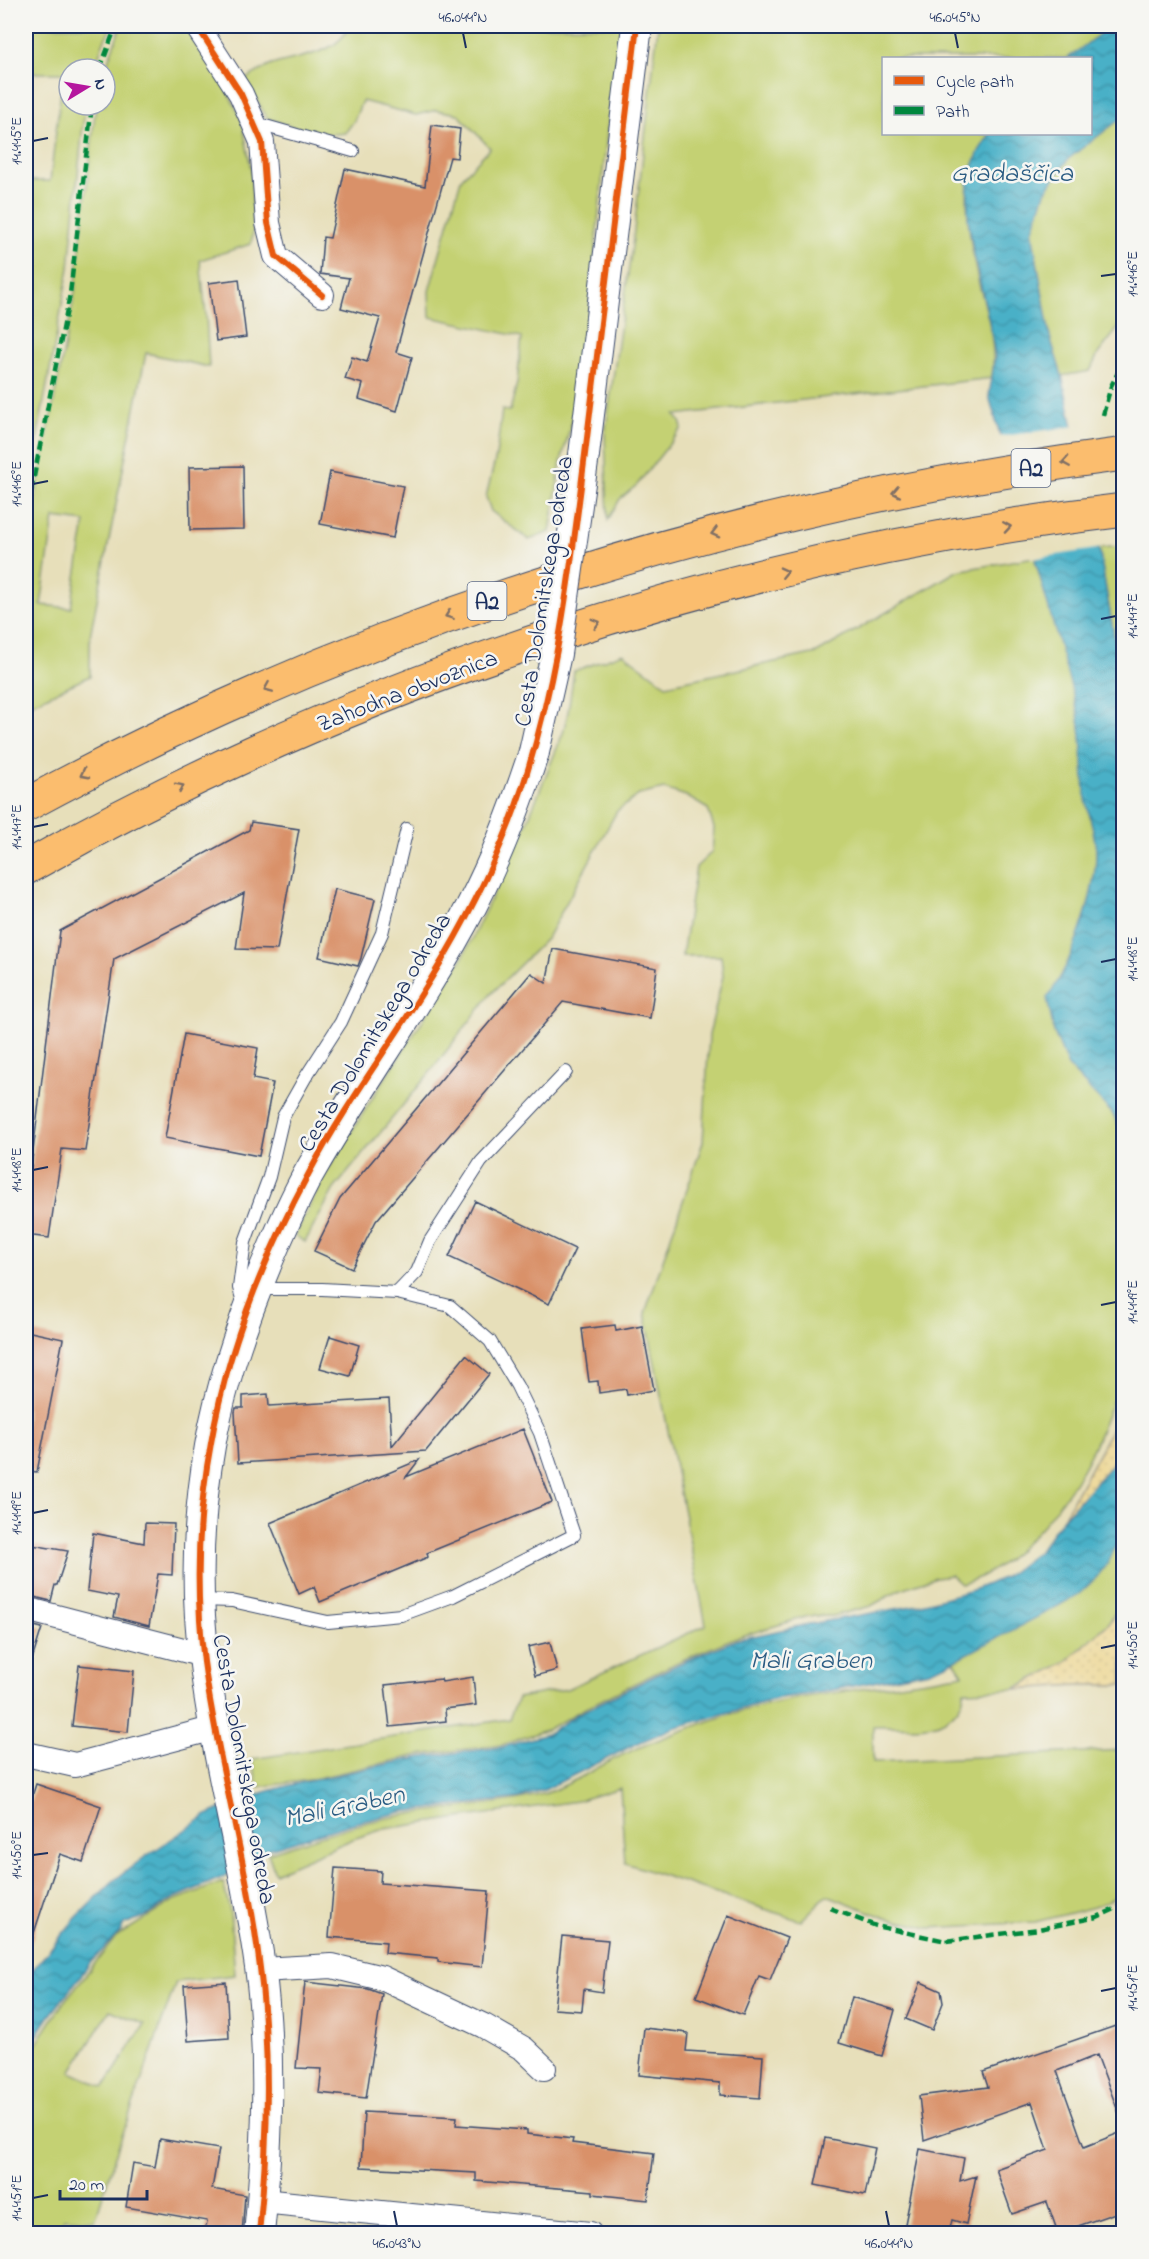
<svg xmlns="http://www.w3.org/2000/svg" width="1149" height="2259" viewBox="0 0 1149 2259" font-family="'Indie Flower',sans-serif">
<defs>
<pattern id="sand-dots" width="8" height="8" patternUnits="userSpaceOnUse" patternTransform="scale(1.5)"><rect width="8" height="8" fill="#eeda9e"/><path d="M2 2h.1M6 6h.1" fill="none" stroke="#ccbb8a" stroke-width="1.8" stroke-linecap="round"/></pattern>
<pattern id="water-waves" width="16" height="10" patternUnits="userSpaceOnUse" patternTransform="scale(1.5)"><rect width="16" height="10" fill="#48b0c7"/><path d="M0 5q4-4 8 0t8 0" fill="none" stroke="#3b90a5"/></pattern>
</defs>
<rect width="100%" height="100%" fill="#f6f6f2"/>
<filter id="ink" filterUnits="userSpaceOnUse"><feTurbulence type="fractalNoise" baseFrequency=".0167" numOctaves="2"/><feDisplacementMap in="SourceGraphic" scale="12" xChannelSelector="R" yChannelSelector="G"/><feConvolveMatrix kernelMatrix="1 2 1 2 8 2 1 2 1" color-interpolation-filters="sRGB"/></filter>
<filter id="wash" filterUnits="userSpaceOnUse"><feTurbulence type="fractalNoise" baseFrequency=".008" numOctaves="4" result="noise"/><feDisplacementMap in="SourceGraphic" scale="24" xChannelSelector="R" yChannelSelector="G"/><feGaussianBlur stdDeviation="1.35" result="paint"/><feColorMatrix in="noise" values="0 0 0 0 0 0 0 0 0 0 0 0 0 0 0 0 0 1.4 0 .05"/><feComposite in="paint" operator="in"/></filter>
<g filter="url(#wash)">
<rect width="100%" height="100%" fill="#e7dfba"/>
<path fill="#c4d173" stroke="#708068" stroke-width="1.5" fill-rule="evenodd" d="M26 26H112L104 41 94 69H69V105H87L83 123 69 268 26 497V181H50L63 73H26Z
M121 26H185L220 77 242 120 251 169 253 232 251 244 200 260 206 315 209 367 146 353 90 636V676L26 706V546L75 292 95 113 97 105H105V69ZM54 518 85 522 71 608 41 605Z
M349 26H623L611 93 587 331 572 420 561 462 550 532 529 540 491 511 486 497 496 456 502 410 510 411 517 383 522 337 430 317 429 291 461 179 490 148 458 114 436 110 416 115 362 101 354 121 345 133C318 137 293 127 267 118L245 79C255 74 265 67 275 64 300 56 339 54 349 26Z
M658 26H1111L1068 58H884V134H990C981 148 973 162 969 179 963 204 973 262 980 288 989 318 996 346 992 378L675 415 680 421 682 428 637 485 620 499 608 520 605 434 633 239Z
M1123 117V322L1098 354 1090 371 1062 376 1050 337 1032 232 1045 192 1068 159Z
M1123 546V689L1099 548Z
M1034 557C1049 609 1067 661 1078 714 1084 741 1083 768 1086 795 1088 815 1098 838 1096 858 1093 902 1073 963 1048 998L1054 1032 1068 1066 1112 1113 1123 1134V1371L1119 1386C1107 1413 1097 1444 1082 1470 1057 1512 1010 1572 961 1584L951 1575 936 1577 899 1590 871 1606 833 1616H808L732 1639 682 1660 591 1705 546 1730 502 1745 418 1755 309 1780 258 1787 252 1759 509 1719 518 1698 567 1689 706 1625 645 1313 703 1142 709 1035 723 976 721 956H682L696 867 712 852 714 828 708 809 686 796 664 789 639 795 617 811 547 938 490 995 427 1076 334 1189 305 1242 295 1236 327 1171 373 1097 461 961 523 832 563 733 568 712 574 671 623 653 666 685 817 653 957 571Z
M1123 1529V1600L1109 1623 1066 1662 1014 1689 964 1691C964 1699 962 1702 958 1708 938 1736 902 1724 873 1726V1762L1123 1750V1894L1094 1907 1035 1922 929 1928 886 1918 827 1895 801 1921 625 1863 620 1788 577 1801 384 1829 353 1839 275 1873 268 1853C313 1839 358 1822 404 1815 451 1807 496 1806 543 1794 563 1789 596 1768 616 1758 645 1744 678 1732 709 1721 791 1692 878 1690 963 1674L954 1661 1078 1594 1108 1563Z
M223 1882 230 1911 235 1975 176 1982 115 2156 95 2221 64 2218 60 2233H26V2060L63 2003 116 1937 173 1901ZM110 2010 145 2024 104 2087 71 2072Z"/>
<path fill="url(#sand-dots)" stroke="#84847e" stroke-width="1.5" d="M1123 1405V1452L1062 1520 1122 1410Z
M1123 1600V1685H1079L1014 1689 1066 1662 1109 1623Z"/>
<path fill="url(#water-waves)" stroke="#327092" stroke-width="1.5" d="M1111 26H1123V117L1068 159 1045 192 1032 232 1050 337 1062 376 1099 548 1123 689V1134L1112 1113 1068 1066 1054 1032 1047 998C1071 966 1095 897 1096 857 1097 838 1089 817 1086 799 1082 770 1083 741 1078 712L989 396 995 357 991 330 974 256 968 218V180L979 151 990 134H1090V58H1068Z
M1123 1452V1529L1108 1563 1095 1579 1079 1594 1058 1606 954 1661 929 1671 817 1693 779 1698 673 1728 638 1743 544 1790 519 1798 401 1812 351 1824 262 1851 223 1877 172 1899 146 1916 124 1924 120 1932 91 1962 49 2017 26 2052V1978L75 1919 112 1882 142 1859 209 1814 251 1796 291 1785 416 1758 503 1747 547 1734 576 1715 687 1660 736 1640 804 1625 918 1605 973 1590 1005 1577 1039 1551 1062 1520Z"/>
<path fill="#e7dfba" d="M1076 426 1102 548 1031 559 997 437Z"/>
<g id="blocks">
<path fill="#d99169" d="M432 125 460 129 457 158 450 157 396 352 412 357 397 411 359 399 363 384 345 379 352 357 367 362 380 318 341 308 349 278 320 274 323 237 330 238 345 169 425 186Z
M239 279 246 337 216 341 209 283Z
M243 466 244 529 190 530 189 467Z
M330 472 403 486 393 538 320 524Z
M251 822 299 829 277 950 236 949 244 893 114 959 85 1151 62 1149 49 1238 26 1235V1168H31L60 931 249 830Z
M335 889 375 899 361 958 358 966 319 957Z
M553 949 657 968 650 1018 563 1002 376 1221 352 1268 314 1251 340 1199 531 973 546 983Z
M184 1034 258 1048 253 1079 273 1083 259 1156 165 1138Z
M475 1201 575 1249 549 1304 449 1257Z
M615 1325 616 1331 642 1326 654 1390 627 1395 626 1389 599 1393 598 1381 589 1382 582 1329Z
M26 1331 63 1339 37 1472 26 1471Z
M330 1336 359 1345 350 1376 320 1368Z
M466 1355 489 1374 426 1451 238 1463 235 1412 236 1408H243V1396L268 1394 269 1406 389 1399 392 1446Z
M523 1429 552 1502 427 1553 428 1557 320 1602 314 1587 299 1594 270 1523 419 1460 406 1477Z
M145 1523 174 1524 172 1575 158 1574 149 1626 114 1617 118 1597 87 1591 93 1533 144 1543Z
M26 1544 68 1551 57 1585H55L51 1601 26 1595Z
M26 1624 42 1628 30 1666 26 1665Z
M550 1642 557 1670 535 1676 528 1647Z
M79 1665 134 1671 128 1732 72 1726Z
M473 1677 476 1705 445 1709 446 1721 390 1727 385 1685 441 1679 442 1682Z
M36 1784 101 1806 83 1862 60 1854 30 1945 26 1944V1815Z
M335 1868 381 1871 380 1883 489 1891 482 1967 438 1962V1958L385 1953 386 1942 329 1937Z
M728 1915 787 1938 770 1980 759 1976 743 2015 696 1997Z
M562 1936 608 1940 602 1992 584 1989 582 2011 554 2009Z
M226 1982 229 2038 188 2041 184 1985Z
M305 1982 368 1989 382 1994 366 2098 319 2093 322 2069 296 2068Z
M921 1982 941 1991 943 2003 932 2030 906 2019Z
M852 1997 895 2010 882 2056 839 2043Z
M1124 2023V2119H1121L1097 2055 1057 2071 1084 2147 1124 2131V2210L1058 2233 1047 2202 1012 2214 996 2169 1048 2150 1032 2102 924 2140 919 2096 988 2087 983 2072Z
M644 2028 688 2033 686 2051 763 2056 760 2098 720 2095V2083L639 2075Z
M364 2112 457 2117 456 2125 527 2130V2134L573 2139 572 2143 654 2153 648 2200 593 2194V2191L476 2181V2173L361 2167Z
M825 2138 875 2148 865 2195 815 2185Z
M160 2139 219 2149 212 2189 245 2195 242 2234H205L207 2221 126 2207 133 2163 155 2167Z
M920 2149 964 2158 960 2181 976 2176 966 2224 952 2220 949 2233 905 2224Z"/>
</g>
</g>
<g filter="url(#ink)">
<use href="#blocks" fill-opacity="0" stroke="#3a496c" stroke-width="1.5"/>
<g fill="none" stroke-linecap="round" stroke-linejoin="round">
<g stroke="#3a496c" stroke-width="14">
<path id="service" d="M255 123 353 151
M257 1289H322L397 1293 417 1272 430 1241 481 1162 566 1072
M244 1306 239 1288 245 1242 269 1177 283 1117 305 1078 341 1022 382 933 407 829
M200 1600 232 1601 328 1622 401 1615 453 1596 574 1535 540 1433 517 1386 490 1341 450 1306 397 1293"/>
</g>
<g stroke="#3a496c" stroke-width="26">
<path id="minor" d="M197 26 241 94 262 142 268 223 276 256 322 295
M26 1609 203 1655
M26 1754 75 1765 215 1728
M261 1970 332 1966 382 1978 484 2026 524 2049 544 2068
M262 2201 590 2234"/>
</g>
<g stroke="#3a496c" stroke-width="32">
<path id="tertiary" d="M584 455 637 26
M259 2234C268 2146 272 2055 260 1967 246 1863 216 1761 204 1657 195 1588 198 1514 210 1446 222 1378 245 1314 272 1251 284 1223 297 1193 313 1166 364 1078 425 995 472 905 498 855 517 804 534 752"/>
</g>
<g stroke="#3a496c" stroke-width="35">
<path id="motorway" d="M26 805C366 620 739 504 1124 454
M26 868C361 677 740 555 1124 510"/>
</g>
<use href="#service" stroke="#fff" stroke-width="12"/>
<use href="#minor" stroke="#fff" stroke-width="24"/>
<use href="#tertiary" stroke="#fff" stroke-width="30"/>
<use href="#motorway" stroke="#fbbd6e" stroke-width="33"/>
<g stroke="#3a496c" stroke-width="32" stroke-linecap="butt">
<path id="tertiary-bridge" d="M534 752 556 654 584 455"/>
</g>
<use href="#tertiary-bridge" stroke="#fff" stroke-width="30"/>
<path stroke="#00873e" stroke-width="4.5" stroke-dasharray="9 4.5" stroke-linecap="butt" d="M100 69 116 26
M1103 415 1111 386 1124 361
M26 517 70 294 92 105
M830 1908 876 1926 946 1941 1039 1929 1097 1917 1124 1905"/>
<g stroke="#f6f6f2" stroke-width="10">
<path id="cycleway" d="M197 26 241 94 262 142 268 223 276 256 322 295
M259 2234C268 2146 271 2056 260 1968 248 1865 218 1765 204 1662 195 1590 198 1513 211 1443 227 1349 264 1257 309 1173 345 1105 392 1043 432 977 462 928 489 876 510 822 557 700 571 567 587 438 604 301 620 163 637 26"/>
</g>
<use href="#cycleway" stroke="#e8590c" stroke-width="6"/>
</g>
<defs><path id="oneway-chevron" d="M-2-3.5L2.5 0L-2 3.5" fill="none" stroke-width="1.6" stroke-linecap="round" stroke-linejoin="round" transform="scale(1.5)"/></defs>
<g stroke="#806f65">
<use href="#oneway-chevron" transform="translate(1066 462) rotate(171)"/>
<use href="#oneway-chevron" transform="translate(896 492) rotate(169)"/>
<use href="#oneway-chevron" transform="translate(1007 527) rotate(-9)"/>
<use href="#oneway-chevron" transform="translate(715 533) rotate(166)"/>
<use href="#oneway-chevron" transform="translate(784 572) rotate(-13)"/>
<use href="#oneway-chevron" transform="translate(449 615) rotate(160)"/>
<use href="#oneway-chevron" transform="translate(596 623) rotate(-16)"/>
<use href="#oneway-chevron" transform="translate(268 688) rotate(157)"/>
<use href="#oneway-chevron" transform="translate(84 774) rotate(153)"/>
<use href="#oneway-chevron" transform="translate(180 787) rotate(-26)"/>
</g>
</g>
<path fill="none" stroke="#1b2f5e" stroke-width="2" d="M463 33 466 48M955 33 958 48M33 141 48 138M1101 276 1116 274M33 484 48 481M1101 619 1116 616M33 827 48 824M1101 962 1116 959M33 1170 48 1167M1101 1305 1116 1302M33 1513 48 1510M1101 1648 1116 1645M33 1855 48 1853M1101 1991 1116 1988M33 2198 48 2195M394 2211 397 2226M886 2211 889 2226"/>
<g text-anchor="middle" stroke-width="5" stroke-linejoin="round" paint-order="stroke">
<g fill="#f6f6f2" stroke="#5d6b8a" stroke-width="1.5">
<rect x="1011.5" y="449" width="39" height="38" rx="4.5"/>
<rect x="467.5" y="582" width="39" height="38" rx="4.5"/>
</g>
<g font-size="22" font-weight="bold" fill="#1b2f5e">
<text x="1031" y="476">A2</text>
<text x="487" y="609">A2</text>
</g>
<g font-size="24" fill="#1b2f5e" stroke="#f6f6f2">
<text transform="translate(543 591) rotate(-81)" y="8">Cesta Dolomitskega odreda</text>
<text transform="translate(407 690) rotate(-21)" y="8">Zahodna obvoznica</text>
<text transform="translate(374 1032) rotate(-59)" y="8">Cesta Dolomitskega odreda</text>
<text transform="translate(245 1769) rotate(80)" y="8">Cesta Dolomitskega odreda</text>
</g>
<g font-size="26" font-style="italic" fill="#2b5c83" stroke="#f6f6f2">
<text x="1012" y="181">Gradaščica</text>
<text x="811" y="1668">Mali Graben</text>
<text transform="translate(344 1805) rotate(-12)" y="9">Mali Graben</text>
</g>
</g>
<rect width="1149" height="2259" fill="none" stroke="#f6f6f2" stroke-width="66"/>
<rect x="882" y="57" width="210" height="78" fill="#f6f6f2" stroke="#9ea6b7" stroke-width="1.5"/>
<rect x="894" y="76" width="30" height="9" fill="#e8590c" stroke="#9ea6b7" stroke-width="1.5"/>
<text x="936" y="87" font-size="18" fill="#1b2f5e">Cycle path</text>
<rect x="894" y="106" width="30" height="9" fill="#00873e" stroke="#9ea6b7" stroke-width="1.5"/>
<text x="936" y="117" font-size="18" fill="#1b2f5e">Path</text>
<g transform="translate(87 87) rotate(79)"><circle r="28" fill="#f6f6f2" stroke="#9ea6b7" stroke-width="1.5"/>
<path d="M0-4.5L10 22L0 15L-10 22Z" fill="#b5179e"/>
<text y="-9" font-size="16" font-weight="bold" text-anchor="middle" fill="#1b2f5e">N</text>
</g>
<path d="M60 2190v9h87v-9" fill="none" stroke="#1b2f5e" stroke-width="3"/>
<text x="69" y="2190" font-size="18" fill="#1b2f5e" stroke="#f6f6f2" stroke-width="4.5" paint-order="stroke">20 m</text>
<rect x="33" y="33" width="1083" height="2193" fill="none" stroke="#1b2f5e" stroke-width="2"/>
<g font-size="15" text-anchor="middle" fill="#1b2f5e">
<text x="463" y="22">46.044°N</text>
<text x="955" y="22">46.045°N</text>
<text transform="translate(16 141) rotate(-90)" y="5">14.445°E</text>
<text transform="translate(1132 274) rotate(-90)" y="5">14.446°E</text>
<text transform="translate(16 484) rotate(-90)" y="5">14.446°E</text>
<text transform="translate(1132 616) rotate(-90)" y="5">14.447°E</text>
<text transform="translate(16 827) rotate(-90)" y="5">14.447°E</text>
<text transform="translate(1132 959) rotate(-90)" y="5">14.448°E</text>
<text transform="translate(16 1170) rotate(-90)" y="5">14.448°E</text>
<text transform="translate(1132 1302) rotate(-90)" y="5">14.449°E</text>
<text transform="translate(16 1513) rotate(-90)" y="5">14.449°E</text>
<text transform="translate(1132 1645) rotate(-90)" y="5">14.450°E</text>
<text transform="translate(16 1855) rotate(-90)" y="5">14.450°E</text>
<text transform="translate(1132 1988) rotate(-90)" y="5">14.451°E</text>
<text transform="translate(16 2198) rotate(-90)" y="5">14.451°E</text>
<text x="397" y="2248">46.043°N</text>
<text x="889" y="2248">46.044°N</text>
</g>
</svg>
